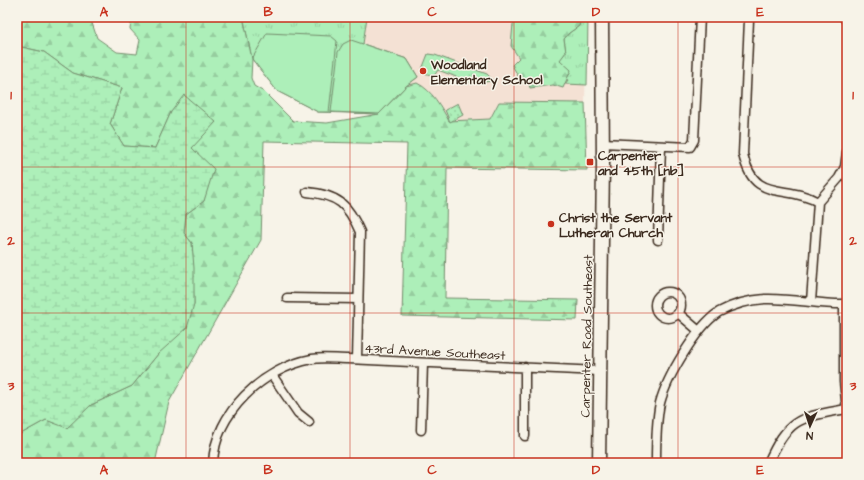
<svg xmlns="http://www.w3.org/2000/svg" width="864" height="480" viewBox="0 0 864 480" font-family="'Architects Daughter',sans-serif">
<defs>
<pattern id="grass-tufts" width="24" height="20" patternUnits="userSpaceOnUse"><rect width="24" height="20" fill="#adefb9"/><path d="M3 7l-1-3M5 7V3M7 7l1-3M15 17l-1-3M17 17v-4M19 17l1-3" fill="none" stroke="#96cd9f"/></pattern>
<pattern id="forest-firs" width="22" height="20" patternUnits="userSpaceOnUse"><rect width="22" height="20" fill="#adefb9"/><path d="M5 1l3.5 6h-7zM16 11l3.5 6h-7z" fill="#96cd9f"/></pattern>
<pattern id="wetland-marsh" width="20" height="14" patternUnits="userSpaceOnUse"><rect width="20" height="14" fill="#adefb9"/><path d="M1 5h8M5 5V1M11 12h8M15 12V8" fill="none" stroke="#96cd9f"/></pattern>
<pattern id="garden-dots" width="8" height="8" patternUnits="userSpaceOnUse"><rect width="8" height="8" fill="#adefb9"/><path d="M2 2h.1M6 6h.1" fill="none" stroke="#96cd9f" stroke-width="1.8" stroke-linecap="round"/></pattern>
</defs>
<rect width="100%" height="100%" fill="#f7f3e8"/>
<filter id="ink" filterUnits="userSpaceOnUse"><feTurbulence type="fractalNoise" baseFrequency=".025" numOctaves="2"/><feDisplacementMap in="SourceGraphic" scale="8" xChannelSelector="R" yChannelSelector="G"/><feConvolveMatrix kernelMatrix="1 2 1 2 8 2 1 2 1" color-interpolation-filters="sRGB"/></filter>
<g filter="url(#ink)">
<path fill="#f4e1d4" d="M243 17H587L585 103 499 102 490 119 449 121 438 102 318 112 277 91 252 59Z"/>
<path fill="url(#grass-tufts)" stroke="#748c6c" d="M243 17H367L363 44 407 59 418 77 406 86 379 114 318 112 277 91 252 59Z
M581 17H588L587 85 565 84 568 80 559 60 566 52 564 39 569 33 579 26Z
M428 54 435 55 487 74 494 81 472 83 438 70 434 76 421 72Z"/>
<path fill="url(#forest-firs)" stroke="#748c6c" d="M17 17H90L97 38 117 52 137 54 140 40 130 29 132 17H243L252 59 251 78 254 86 264 92 293 121 327 123 379 114 406 86 417 83C433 91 441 107 449 121L490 119 499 102 585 103 587 170 447 168 445 298 578 300 577 320 402 316 407 144 264 141 261 240 169 402 155 463H17V436L46 420 67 427 91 405 132 386 158 354 170 341 194 304 192 243 184 233 186 214 204 201 192 148 171 112 155 148 124 146 110 124 122 88 73 73 44 52 17 46Z
M521 17H581L579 26 569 33 564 39 566 52 560 60 571 70 563 88 553 85 530 88 528 81 522 83 512 65 519 58 511 46 513 24Z"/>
<path fill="url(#wetland-marsh)" stroke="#748c6c" d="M17 46 44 52 73 73 122 88 110 124 124 146 155 148 171 112 184 95 216 122 192 148 214 169 204 201 186 214 184 233 192 243 194 268V304L187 328 158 354 132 386 91 405 67 428 46 420 17 436Z"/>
<path fill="url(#garden-dots)" stroke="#748c6c" d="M458 103 463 115 450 122 445 110Z"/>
<path fill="#adefb9" stroke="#748c6c" d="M267 33 331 36 337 41 329 112H318L277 91 252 59Z
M351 40 407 59 418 77 406 86 379 114 331 112 338 52 343 44Z"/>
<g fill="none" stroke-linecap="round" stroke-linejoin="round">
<g stroke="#3b2a1e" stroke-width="11">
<path id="street" d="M751 17 749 20 743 154C754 204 785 183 818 202
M844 17 847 22
M602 143 690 147 694 140 700 17
M307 192C338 195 348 204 360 232L357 359
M658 240 661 146
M655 305a13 13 0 1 1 26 0a13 13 0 1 1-26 0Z
M287 298 358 299
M811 302 818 202 839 178 845 167 847 152
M844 304V382L847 411
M678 313 699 331
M272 375 298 413 309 422
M421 430 423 363
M525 436V367
M213 463C215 413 263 368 312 359 323 357 337 359 348 359L599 371
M656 463C656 443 656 422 660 403 667 377 696 327 719 312 732 305 750 300 765 299 792 298 820 305 847 304
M768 463C789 417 799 418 846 409"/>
</g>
<g stroke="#3b2a1e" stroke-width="15">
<path id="secondary" d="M599 463 603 165 602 17"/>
</g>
<use href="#street" stroke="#f7f3e8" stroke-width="8"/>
<use href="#secondary" stroke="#f7f3e8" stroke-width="12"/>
</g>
</g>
<path fill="none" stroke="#c8321e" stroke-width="1" stroke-opacity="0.55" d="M186 17V463M350 17V463M514 17V463M678 17V463M17 167H847M17 313H847"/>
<g fill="#c8321e" stroke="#f7f3e8" stroke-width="1.5">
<circle cx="423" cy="71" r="4"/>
<rect x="586" y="158" width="8" height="8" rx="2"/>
<circle cx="551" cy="224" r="4"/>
</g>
<g text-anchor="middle" stroke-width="3" stroke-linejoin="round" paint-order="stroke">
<g font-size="13" font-weight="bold" fill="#3b2a1e" stroke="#f7f3e8" text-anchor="start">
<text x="431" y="69">Woodland<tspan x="431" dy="15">Elementary School</tspan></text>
<text x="598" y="160">Carpenter<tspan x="598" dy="15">and 45th [nb]</tspan></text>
<text x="559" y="222">Christ the Servant<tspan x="559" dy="15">Lutheran Church</tspan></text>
</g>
<g font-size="13" fill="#3b2a1e" stroke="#f7f3e8">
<text transform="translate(586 336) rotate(-89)" y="5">Carpenter Road Southeast</text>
<text transform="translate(435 351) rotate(3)" y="5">43rd Avenue Southeast</text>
</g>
</g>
<rect width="864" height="480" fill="none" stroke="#f7f3e8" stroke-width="44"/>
<g transform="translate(810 426) rotate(183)" stroke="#f7f3e8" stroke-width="3" paint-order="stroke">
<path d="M0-3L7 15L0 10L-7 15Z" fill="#3b2a1e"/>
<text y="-6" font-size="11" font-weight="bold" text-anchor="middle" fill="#3b2a1e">N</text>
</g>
<rect x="22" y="22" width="820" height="436" fill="none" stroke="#c8321e" stroke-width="1.5"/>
<g font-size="13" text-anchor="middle" font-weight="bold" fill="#c8321e">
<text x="104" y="16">A</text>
<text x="268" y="16">B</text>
<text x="432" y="16">C</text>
<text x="596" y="16">D</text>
<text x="760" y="16">E</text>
<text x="11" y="99">1</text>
<text x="853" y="99">1</text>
<text x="11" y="245">2</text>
<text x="853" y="245">2</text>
<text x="11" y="390">3</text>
<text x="853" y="390">3</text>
<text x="104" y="474">A</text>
<text x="268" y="474">B</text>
<text x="432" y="474">C</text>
<text x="596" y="474">D</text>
<text x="760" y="474">E</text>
</g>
</svg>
